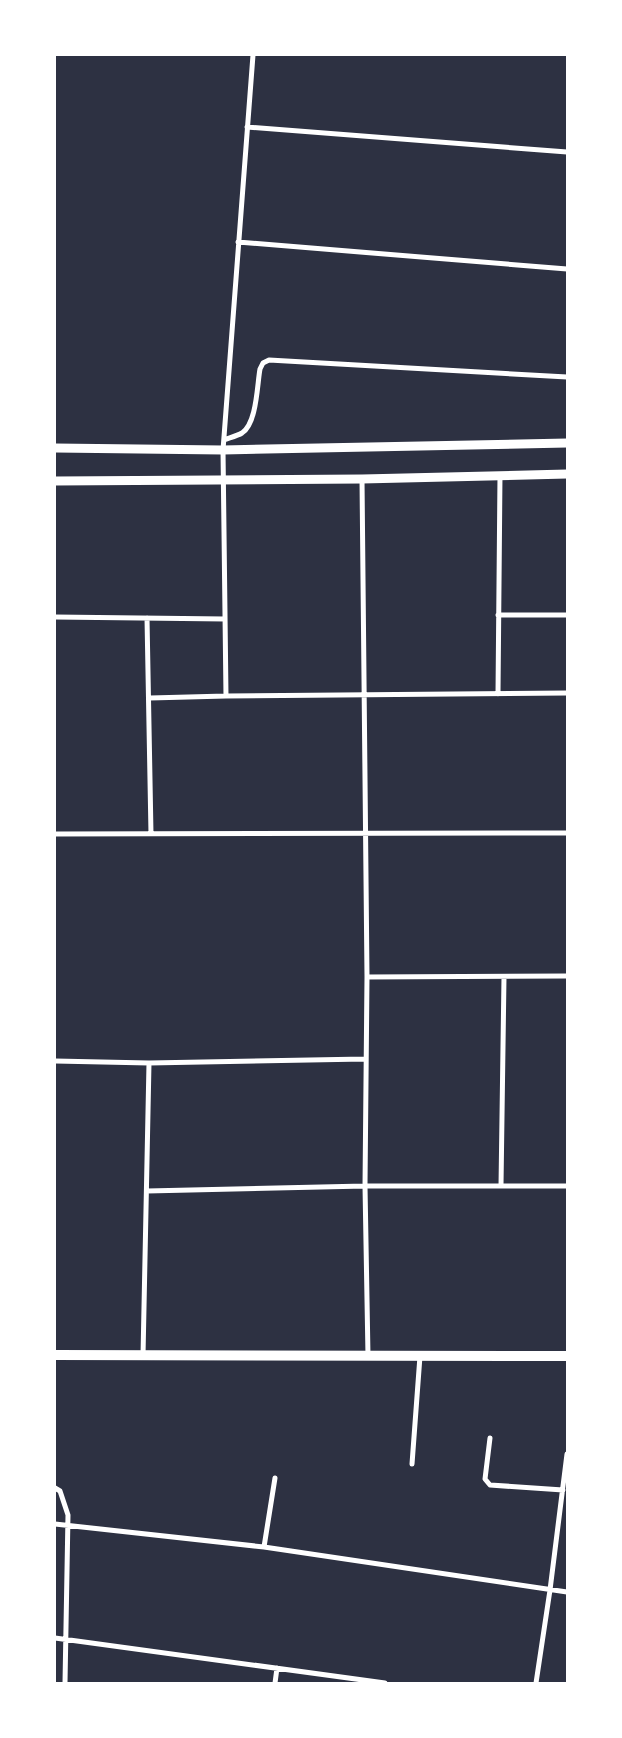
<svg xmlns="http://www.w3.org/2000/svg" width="622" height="1738" viewBox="0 0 622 1738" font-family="'Alegreya Sans',sans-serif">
<rect width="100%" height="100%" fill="#2d3142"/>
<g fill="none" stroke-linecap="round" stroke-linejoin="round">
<path stroke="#fff" stroke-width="5" d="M247 127 567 152
M238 242 567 269
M224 440C229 438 237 436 242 433 257 423 257 385 260 369L263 363 269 360 567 377
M362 479 367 977 365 1186 368 1356
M498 615H567
M55 617 225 619
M147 618 151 834
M498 694 500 475
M226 696 223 450 253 55
M150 698 226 696 567 693
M55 834 567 833
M367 977 567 976
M55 1061 149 1063 365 1059
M501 1186 504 977
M147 1191 365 1186H567
M143 1356 149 1063
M490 1438 485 1479 490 1485 563 1490
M412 1464 420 1356
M55 1488 60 1491 68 1515 65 1683
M55 1524 264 1547 567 1592
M264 1547 275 1478
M55 1638 385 1683
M275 1683 277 1668
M536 1683 550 1590 567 1454"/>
<path stroke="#fff" stroke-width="9" d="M55 448 223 450 567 443
M55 481 362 479 567 474"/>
<path stroke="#fff" stroke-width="10" d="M55 1355 567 1356"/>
</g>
<rect width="622" height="1738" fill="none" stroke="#ffffff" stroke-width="112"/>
</svg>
